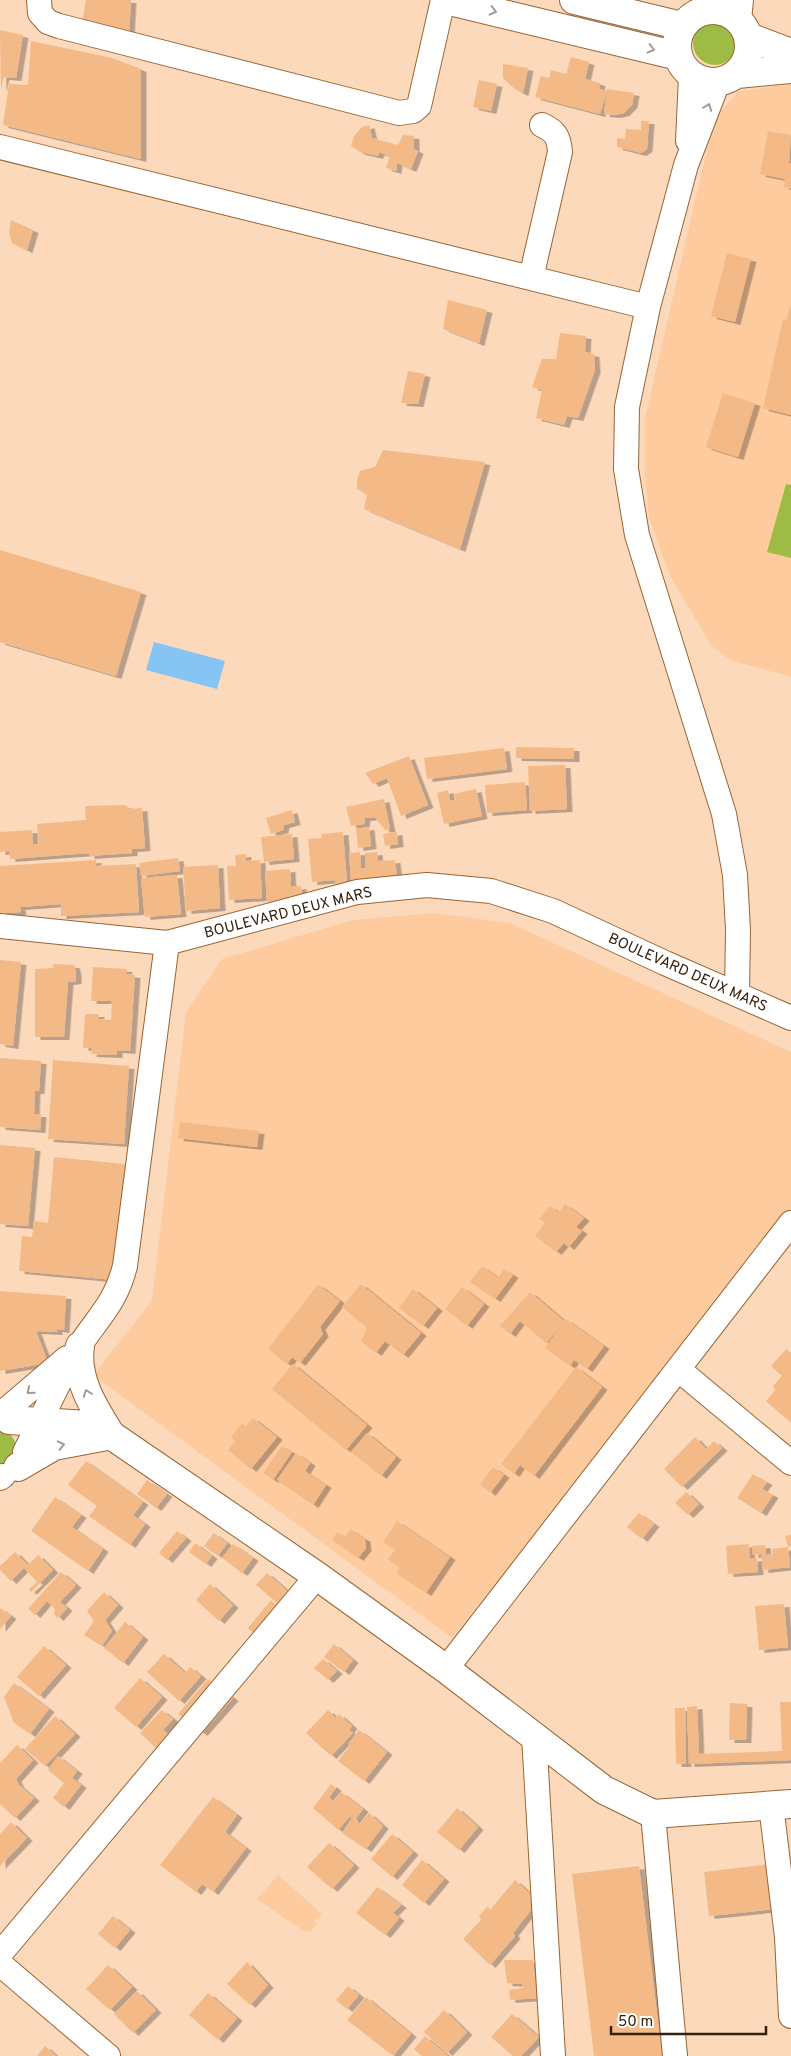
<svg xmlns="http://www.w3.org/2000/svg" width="791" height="2056" viewBox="0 0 791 2056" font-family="Overpass,sans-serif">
<defs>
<filter id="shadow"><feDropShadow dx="5.5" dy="3" stdDeviation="0" flood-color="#0004"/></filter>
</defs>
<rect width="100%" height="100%" fill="#fcd9bb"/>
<path fill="#fecb9f" d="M791 84V677L730 660 711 645 670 576 649 517 645 473V418L714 119 739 91Z
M434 913 510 923 791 1052V1211L452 1638 93 1375 152 1301 186 1012 222 959 353 920Z
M278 1875 322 1914 314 1921 317 1925 311 1931 305 1932 257 1899Z"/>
<path fill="#9ebc45" d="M693 43a22 22 0 1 1 44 0a22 22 0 1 1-44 0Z
M786 484 791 485V558L767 552Z
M0 1426C20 1439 24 1456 0 1468Z"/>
<path fill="#85c4f3" d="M154 642 225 661 217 689 146 670Z"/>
<path fill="#f3ba88" filter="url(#shadow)" d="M86 0H131L129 35 82 23Z
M0 30 23 35 16 78 4 77 1 89Z
M31 41 112 58 141 69V159L3 125 9 84 28 85Z
M571 57 589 62 585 79 600 83 599 89 607 91 600 114 535 97 541 76 549 78 551 70 566 74Z
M503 64 528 68 523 93 516 90 503 78Z
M479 80 497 84 491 111 473 107Z
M607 89 634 93 632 105 624 113 615 115 604 114Z
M641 121H649L647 149 641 153 617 147V138L625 139 626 129 641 130Z
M369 125 372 138 398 145 403 135 414 136V149L418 151 411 169 397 163 396 171 386 168 390 156 379 152 378 156 360 152 351 146 354 136 362 127Z
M768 131 791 135 789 163 791 164V188L784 187 785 179 760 174Z
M11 220 33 230 27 250 12 243 9 233Z
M727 253 751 259 735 322 711 316Z
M448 300 487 310 479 343 443 329Z
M791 302V415L763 408 783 319 786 320Z
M560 333 586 336 585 352 594 354 595 370 578 418 567 416 564 425 536 418 542 390 532 387 542 359H556Z
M408 371 425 374 418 404 401 403Z
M723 393 755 403 738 457 706 447Z
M383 450 485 462 460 549 364 509 367 495 357 489V480L360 471 375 467Z
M0 550 141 592 116 676 0 642Z
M516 747 574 748V759L516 758Z
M504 748 507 769 427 779 424 758Z
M409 756 428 805 401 816 387 778 373 784 365 773Z
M565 765 567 809 530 811 528 766Z
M525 782 527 810 487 813 485 785Z
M476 789 482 816 444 824 437 793 448 790 450 800 456 801 454 794Z
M384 799 390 829 385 830 375 817 365 818 364 824 351 826 346 807Z
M126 805 129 809 142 808 145 848 132 849V853L89 856V853L10 859 9 851 0 852V832L32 830 33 845 39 844 37 824 86 820 85 806Z
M292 810 295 822 284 825 283 830 271 834 266 818Z
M369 827 371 846 358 848 356 829Z
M343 832 347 884 335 886V880L312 882 308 839 322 838 321 834Z
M397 832 398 844 385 846 383 834Z
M292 834 294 859 264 862 261 837Z
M360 852 361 868H365V853L377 852 378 861 395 860 397 877 351 880 349 853Z
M246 854V861L260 860 262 898 229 900 227 866H236L235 855Z
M178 858 180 871 141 876 139 863Z
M96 860V866L136 864 139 912 61 916V904L20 907 21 912 0 913V866Z
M218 865 220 908 186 911 183 867Z
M290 869 291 887 301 886 302 900 267 902 265 871Z
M177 875 181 914 145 917 141 878Z
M0 960 21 962 13 1046 0 1044Z
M54 964 74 965 76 972V981L68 982 64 1037H35V969L53 968Z
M93 967 127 969 126 974 135 975 130 1051 117 1050V1055L91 1054 92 1048H83L85 1014H99L98 1019 111 1020 112 1001H91Z
M0 1058 41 1061 39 1091H35L34 1114H41L40 1130 0 1127Z
M53 1060 129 1066 124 1144 48 1139Z
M180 1122 259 1131 257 1147 178 1138Z
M0 1145 35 1148 28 1226 0 1224Z
M54 1157 125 1164 115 1280 19 1271 22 1236 32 1237 34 1221 48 1223Z
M565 1204 584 1218 576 1227 582 1231 569 1247 564 1243 556 1252 535 1236 545 1223 539 1219 550 1206 559 1213Z
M482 1266 498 1278 504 1269 513 1275 495 1299 470 1282Z
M318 1284 340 1301 320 1327 323 1334 300 1363 292 1357 287 1364 268 1349Z
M361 1284 421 1333 403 1355 385 1341 376 1353 361 1341 367 1328 342 1307Z
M462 1287 484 1304 467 1326 445 1309Z
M413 1289 437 1308 423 1326 399 1308Z
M0 1291 66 1296 64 1330 57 1329V1332L36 1331 48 1363 0 1371Z
M530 1292 564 1321 566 1319 604 1346 587 1369 574 1360 570 1366 545 1348 561 1326 546 1343 520 1321 510 1334 500 1326Z
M786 1349 791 1353V1423L766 1401 775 1390 773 1386 782 1376 771 1366Z
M293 1364 367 1425 346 1450 272 1389Z
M576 1367 602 1387 534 1476 520 1465 514 1474 501 1464Z
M253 1418 277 1437 251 1469 228 1450 235 1441 231 1437 242 1423 246 1426Z
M367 1433 396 1457 381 1476 351 1452Z
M695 1437 706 1449 714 1441 722 1448 682 1487 664 1469Z
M282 1446 292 1452 273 1480 263 1473Z
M296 1453 310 1463 305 1471 326 1485 313 1505 277 1480Z
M86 1461 143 1502 133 1515 145 1524 130 1545 89 1516 97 1506 68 1485Z
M493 1467 504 1475 490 1493 480 1484Z
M753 1474 767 1482 762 1489 773 1495 761 1513 737 1498Z
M147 1480 167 1494 156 1508 137 1494Z
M686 1492 699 1504 688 1515 675 1503Z
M55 1497 81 1515 72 1527 103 1549 88 1571 31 1531Z
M639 1513 654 1524 642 1539 627 1527Z
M397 1521 450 1557 426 1593 396 1573 400 1568 388 1559 395 1550 383 1542Z
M350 1529 365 1539 366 1548 358 1558 332 1540 337 1532 345 1537Z
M177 1531 186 1538 167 1560 159 1553Z
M214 1533 227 1543 218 1556 204 1546Z
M791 1535V1546L788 1547 785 1536Z
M195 1543 212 1556 206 1564 189 1552Z
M233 1544 253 1558 242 1573 222 1558Z
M749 1544 750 1559 757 1558 758 1572 728 1574 726 1546Z
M765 1545 766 1555 773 1554 772 1549 788 1547 790 1567 763 1570 761 1554 753 1555 752 1546Z
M15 1552 28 1565 38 1555 53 1570 31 1592 29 1589 37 1582 24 1568 11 1581 0 1570V1566Z
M61 1572 76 1585 60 1602 67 1608 58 1618 54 1614 55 1609 47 1601 35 1615 28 1609Z
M267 1573 293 1596 283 1608 256 1585Z
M210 1584 233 1605 219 1621 196 1600Z
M104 1592 118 1605 105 1620 112 1631 102 1646 84 1635 94 1621 87 1611Z
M271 1600 286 1615 263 1642 248 1628Z
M784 1604 788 1647 759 1650 755 1606Z
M0 1608 11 1616 0 1629Z
M125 1622 143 1637 123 1663 104 1648Z
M334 1644 353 1660 344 1672 324 1657Z
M44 1646 66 1665 39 1696 17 1677Z
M164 1654 185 1673 190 1667 201 1676 179 1701 147 1672Z
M323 1659 337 1671 328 1680 314 1668Z
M140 1678 162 1697 136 1727 114 1708Z
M208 1679 233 1698 202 1733 178 1714Z
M14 1683 49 1709 30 1734 14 1723 4 1697Z
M780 1702H791V1760L689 1764 687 1707 697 1706 699 1754 782 1751Z
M730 1703 747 1704 746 1740H729Z
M675 1708H685L686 1764H676Z
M162 1710 173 1719 163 1730 172 1737 159 1751 140 1733Z
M328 1710 336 1718 339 1714 352 1726 349 1730 353 1733 331 1756 306 1733Z
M55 1716 75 1734 45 1766 25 1749Z
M359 1730 387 1752 364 1781 338 1761 350 1746 348 1744Z
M17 1745 33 1760 16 1779 19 1785 34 1798 15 1818 0 1804V1763Z
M58 1756 77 1771 72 1778 81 1785 64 1807 53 1798 64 1783 48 1770Z
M331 1784 336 1788 329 1797 333 1801 341 1792 363 1809 355 1820 360 1824 369 1813 383 1826 366 1849 342 1833 352 1818 350 1816 338 1830 313 1808Z
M213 1797 237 1815 225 1832 246 1848 213 1892 202 1884 196 1892 160 1865Z
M457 1808 478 1827 459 1850 437 1832Z
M11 1822 27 1838 0 1866V1834Z
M392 1834 413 1852 392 1877 371 1859Z
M329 1843 354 1865 332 1889 307 1867Z
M422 1860 444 1879 424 1903 402 1885Z
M770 1864 775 1909 709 1916 704 1872Z
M639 1866 662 2056H594L572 1874Z
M515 1880 538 1901 513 1933 515 1936 490 1965 463 1939 481 1920 479 1916 488 1906 490 1910Z
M377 1887 401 1905 393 1913 399 1918 385 1935 356 1913Z
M113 1916 130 1930 115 1948 98 1934Z
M504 1960H533L537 1998 510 2000 509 1990 523 1988 522 1984 507 1983Z
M247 1962 268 1985 250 2005 227 1984Z
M108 1965 132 1987 110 2010 86 1989Z
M348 1986 359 1995 347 2009 336 2000Z
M137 1991 156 2010 133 2033 114 2014Z
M208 1993 237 2018 218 2040 189 2015Z
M366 1997 411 2034 393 2056 347 2020Z
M444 2010 467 2032 447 2053 424 2032Z
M512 2014 539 2037 521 2056H513L491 2037Z
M425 2036 448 2056H422L414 2049Z
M45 2046 56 2056H37Z"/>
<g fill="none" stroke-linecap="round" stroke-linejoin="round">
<g stroke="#996535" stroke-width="26">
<path id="street" d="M39 0 40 13 48 22 59 26 399 113 413 111 419 106 443 0
M718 10 721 0
M739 20 741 0
M718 82 686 165 648 307 627 407 626 469 637 535 724 814 735 875 738 930 737 994
M688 141 691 76
M0 147 648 307
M531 278 560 152C559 137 555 131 542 125
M0 926 167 943 357 892 427 885 491 891 553 911 665 963 791 1018
M678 1369 791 1463
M0 1415 67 1358
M25 1452C43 1417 59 1378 80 1345 100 1315 116 1302 125 1266L167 943
M0 1478 3 1476
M446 1669 791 1223
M534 1736 553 2056
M771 1805 787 1937 791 2016
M653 1814 675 2056
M0 1954 317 1576
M0 1964 108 2056"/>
</g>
<g stroke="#996535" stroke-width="30">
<path id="secondary" d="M445 0 678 56
M574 0 682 26
M677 46a36 36 0 1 1 72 0a36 36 0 1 1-72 0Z
M749 37 791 53
M737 74 791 69
M80 1346C75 1379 94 1408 111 1435
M9 1420 87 1425 111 1435 317 1576 446 1669 604 1790 653 1814 791 1804
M18 1467 54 1446 107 1436"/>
</g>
<use href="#street" stroke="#fff" stroke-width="24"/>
<use href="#secondary" stroke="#fff" stroke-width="28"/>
</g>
<defs><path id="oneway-chevron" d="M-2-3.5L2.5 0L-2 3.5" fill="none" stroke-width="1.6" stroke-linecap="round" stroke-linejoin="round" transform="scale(1.25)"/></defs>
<g stroke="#a59b92">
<use href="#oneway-chevron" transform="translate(493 11) rotate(14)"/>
<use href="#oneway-chevron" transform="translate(651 49) rotate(14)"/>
<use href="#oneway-chevron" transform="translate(708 107) rotate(-69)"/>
<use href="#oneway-chevron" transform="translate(30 1391) rotate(141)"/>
<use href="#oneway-chevron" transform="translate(87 1393) rotate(-111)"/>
<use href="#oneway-chevron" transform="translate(61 1445) rotate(-13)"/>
</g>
<g text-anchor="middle" stroke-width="5" stroke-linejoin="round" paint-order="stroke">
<g font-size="15" fill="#36200c" stroke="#fff">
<text transform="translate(288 912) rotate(-14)" y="5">BOULEVARD DEUX MARS</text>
<text transform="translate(688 972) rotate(24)" y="5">BOULEVARD DEUX MARS</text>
</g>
</g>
<path d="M611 2026v8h155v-8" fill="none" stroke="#36200c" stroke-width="2.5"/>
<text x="618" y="2026" font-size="15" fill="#36200c" stroke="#ffffff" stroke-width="4" paint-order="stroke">50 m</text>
</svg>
